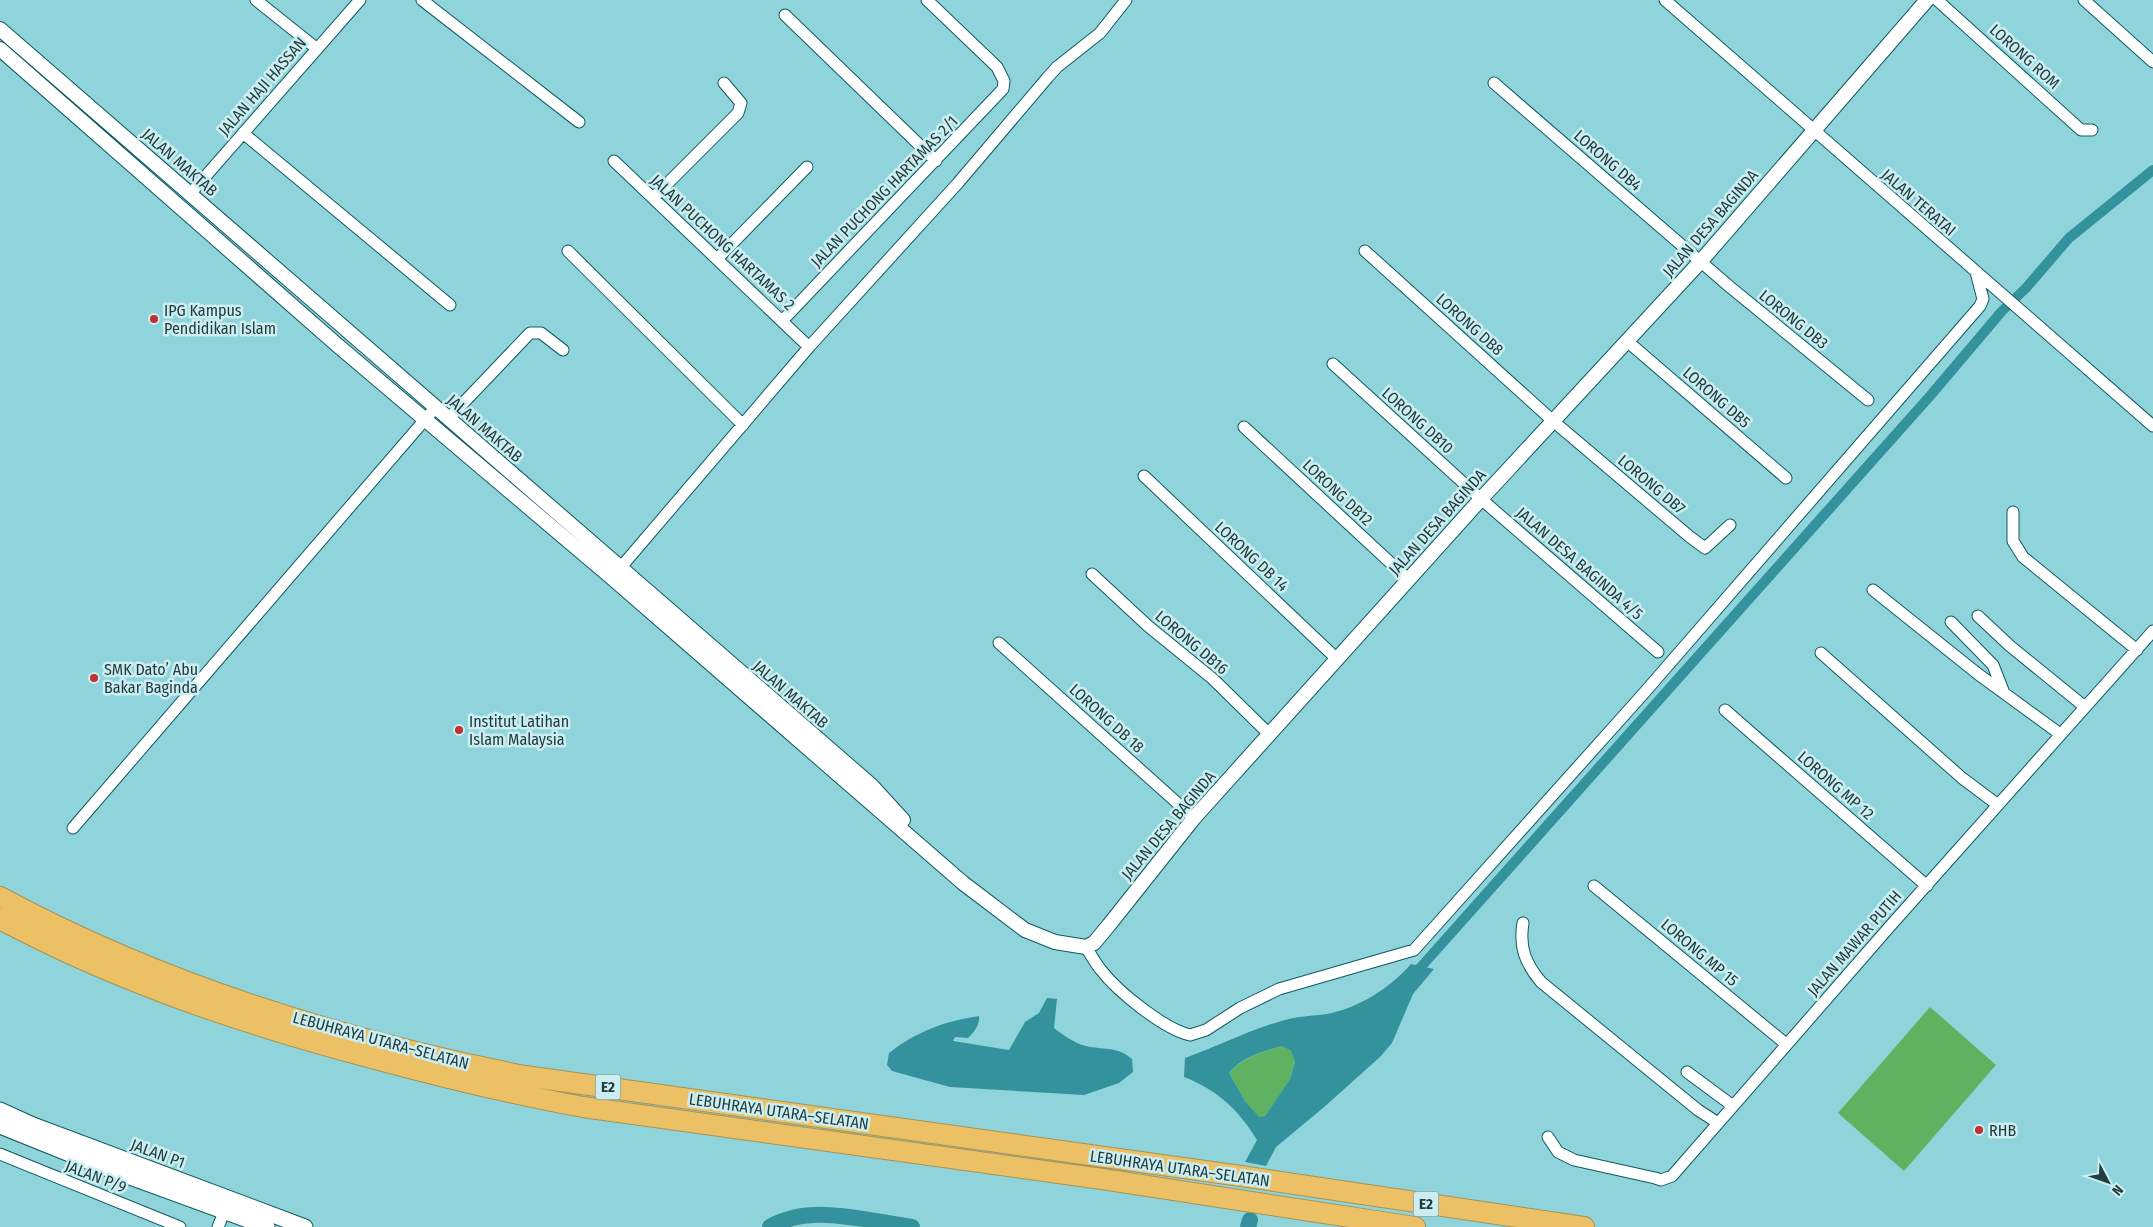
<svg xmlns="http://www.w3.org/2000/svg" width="2153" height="1227" viewBox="0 0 2153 1227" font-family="'Fira Sans Condensed',sans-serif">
<rect width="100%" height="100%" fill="#90d4db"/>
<path fill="#5fb360" d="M1930 1007 1996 1065 1904 1171 1838 1113Z
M1282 1046 1291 1051 1295 1062 1290 1079 1265 1116 1259 1118 1245 1101 1229 1073C1243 1057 1261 1052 1282 1046Z"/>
<path fill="#33929b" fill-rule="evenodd" d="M1411 964 1434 969 1413 994 1392 1043 1380 1057 1323 1108 1276 1147 1266 1166 1245 1162 1257 1140C1239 1110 1216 1089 1184 1077L1185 1058C1219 1046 1251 1029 1285 1020 1299 1016 1313 1016 1327 1014 1359 1008 1390 988 1411 964ZM1282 1046 1291 1051 1295 1062 1290 1079 1265 1116 1259 1117 1245 1101 1229 1073C1243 1056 1262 1052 1282 1046Z
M1047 998 1057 999 1054 1028C1063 1035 1074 1043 1086 1046 1103 1050 1117 1046 1132 1059L1133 1072 1119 1083 1084 1095 950 1087 892 1071 887 1065 889 1053C916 1032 945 1021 979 1016 980 1025 974 1032 968 1038L955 1037 953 1041 1009 1050 1025 1022 1039 1013Z"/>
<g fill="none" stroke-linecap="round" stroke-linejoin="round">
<path stroke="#33929b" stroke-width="10" d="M1412 977 1930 396 2002 311 2026 288 2069 238 2153 170"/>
<path stroke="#33929b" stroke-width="16" d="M770 1227C811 1203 868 1221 912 1227
M1248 1227 1250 1220"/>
<g stroke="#0e5a61" stroke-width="13">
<path id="minor" d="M256 0 316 48
M422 0 579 122
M1665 0 2153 426
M1937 0 2081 130H2092
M2084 0 2153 62
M785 15 936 161
M1494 83 1730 287 1868 400
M243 133 450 305
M614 161 809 347
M190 194 360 0
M653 198 738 113 741 103 724 83
M568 251 743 425
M1365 251 1553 421 1690 537 1705 548 1730 525
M717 259 807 167
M782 321 1003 89 1004 81 997 67 927 0
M1627 341 1786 478
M1333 364 1481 499 1658 652
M448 419 530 333H541L563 350
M1244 427 1409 580
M1144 476 1338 660
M2013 512V541L2023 557 2137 650
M616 573 809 347 958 183 1048 77 1057 67 1100 33 1126 0
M1092 574 1148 626 1213 679 1270 735
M1873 590 1978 674 2060 734
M1978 616 2010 646 2085 707
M1951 622 1993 665 2004 693
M999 643 1194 818
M1821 653 1962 778 1998 805
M1725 710 1927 886
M73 828 435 408
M1594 886 1786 1044
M1523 923C1519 947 1525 963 1541 982L1698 1110 1718 1123
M1086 947C1091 955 1095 963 1101 970 1118 992 1164 1029 1190 1035L1206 1030 1240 1008 1279 989 1414 950 1644 693 1980 306 1983 299 1976 272
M1687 1072 1733 1106
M1548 1137 1558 1152 1574 1160 1655 1178 1661 1180 1672 1176 1892 924 2153 631
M0 1154 180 1227
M218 1227 227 1205"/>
</g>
<g stroke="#0e5a61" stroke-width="16">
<path id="tertiary" d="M0 29 871 785 903 820
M0 49 336 344 612 578 963 883 1025 930 1055 942 1086 947 1094 943 1109 925 1194 818 1481 499 1701 261 1927 0"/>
</g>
<g stroke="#0e5a61" stroke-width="17">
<path id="secondary" d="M0 1110 33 1125 305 1227
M0 1126 97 1165 267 1227"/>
</g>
<g stroke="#a59358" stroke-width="22">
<path id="motorway" d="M0 897C161 984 346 1041 525 1076L1241 1176 1584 1227
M0 919C118 982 243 1024 372 1058 442 1077 512 1094 583 1107L1102 1179 1415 1227"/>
</g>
<use href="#minor" stroke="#fff" stroke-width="11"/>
<use href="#tertiary" stroke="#fff" stroke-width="14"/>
<use href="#secondary" stroke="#fff" stroke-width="15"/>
<use href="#motorway" stroke="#ecc165" stroke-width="20"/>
</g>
<g fill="#bf2f34" stroke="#cdeef1" stroke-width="2">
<circle cx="154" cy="319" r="5"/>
<circle cx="94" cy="678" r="5"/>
<circle cx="459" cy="730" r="5"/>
<circle cx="1979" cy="1130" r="5"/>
</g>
<g text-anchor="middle" stroke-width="5" stroke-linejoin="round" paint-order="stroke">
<g fill="#cdeef1" stroke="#557275" stroke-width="1">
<rect x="595.5" y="1074.5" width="25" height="25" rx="4"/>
<rect x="1413.5" y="1191.5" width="25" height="25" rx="4"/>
</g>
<g font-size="15" font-weight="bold" fill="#213d40">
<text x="608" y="1092">E2</text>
<text x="1426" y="1209">E2</text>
</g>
<g font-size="16" fill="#213d40" stroke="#cdeef1">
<text transform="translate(2025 56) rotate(42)" y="6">LORONG ROM</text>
<text transform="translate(262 86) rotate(-49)" y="6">JALAN HAJI HASSAN</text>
<text transform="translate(1608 160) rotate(41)" y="6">LORONG DB4</text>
<text transform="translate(180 162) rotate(41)" y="6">JALAN MAKTAB</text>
<text transform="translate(884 191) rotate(-46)" y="6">JALAN PUCHONG HARTAMAS 2/1</text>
<text transform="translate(1919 202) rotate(41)" y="6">JALAN TERATAI</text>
<text transform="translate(1710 223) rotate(-49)" y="6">JALAN DESA BAGINDA</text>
<text transform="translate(723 242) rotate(43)" y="6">JALAN PUCHONG HARTAMAS 2</text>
<text transform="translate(1794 319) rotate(39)" y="6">LORONG DB3</text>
<text transform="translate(1470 324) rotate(42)" y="6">LORONG DB8</text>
<text transform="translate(1717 397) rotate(41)" y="6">LORONG DB5</text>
<text transform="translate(1418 420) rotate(42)" y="6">LORONG DB10</text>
<text transform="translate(485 428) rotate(41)" y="6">JALAN MAKTAB</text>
<text transform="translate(1652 484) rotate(40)" y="6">LORONG DB7</text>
<text transform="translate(1338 492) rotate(43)" y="6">LORONG DB12</text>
<text transform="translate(1437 522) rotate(-48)" y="6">JALAN DESA BAGINDA</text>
<text transform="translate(1252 556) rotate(43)" y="6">LORONG DB 14</text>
<text transform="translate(1580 563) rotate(41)" y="6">JALAN DESA BAGINDA 4/5</text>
<text transform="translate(1192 642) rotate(40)" y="6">LORONG DB16</text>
<text transform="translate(791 694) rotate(41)" y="6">JALAN MAKTAB</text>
<text transform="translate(1107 718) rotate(42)" y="6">LORONG DB 18</text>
<text transform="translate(1836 785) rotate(41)" y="6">LORONG MP 12</text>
<text transform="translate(1168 825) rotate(-50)" y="6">JALAN DESA BAGINDA</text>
<text transform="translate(1854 943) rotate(-49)" y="6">JALAN MAWAR PUTIH</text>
<text transform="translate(1700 952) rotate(40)" y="6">LORONG MP 15</text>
<text transform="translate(381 1040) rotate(15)" y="6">LEBUHRAYA UTARA–SELATAN</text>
<text transform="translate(779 1111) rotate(8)" y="6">LEBUHRAYA UTARA–SELATAN</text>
<text transform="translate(158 1153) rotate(20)" y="6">JALAN P1</text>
<text transform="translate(1180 1168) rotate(8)" y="6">LEBUHRAYA UTARA–SELATAN</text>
<text transform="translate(96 1176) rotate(21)" y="6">JALAN P/9</text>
</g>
<g font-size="16" fill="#213d40" stroke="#cdeef1" text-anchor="start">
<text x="164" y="316">IPG Kampus<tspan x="164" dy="18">Pendidikan Islam</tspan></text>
<text x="104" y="675">SMK Dato’ Abu<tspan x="104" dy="18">Bakar Baginda</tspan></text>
<text x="469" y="727">Institut Latihan<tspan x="469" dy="18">Islam Malaysia</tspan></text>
<text x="1989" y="1136">RHB</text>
</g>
</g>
<g transform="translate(2108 1182) rotate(131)" stroke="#cdeef1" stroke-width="4" paint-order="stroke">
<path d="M0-4L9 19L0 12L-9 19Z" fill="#213d40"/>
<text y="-8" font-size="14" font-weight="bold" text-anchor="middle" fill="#213d40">N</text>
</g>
</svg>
